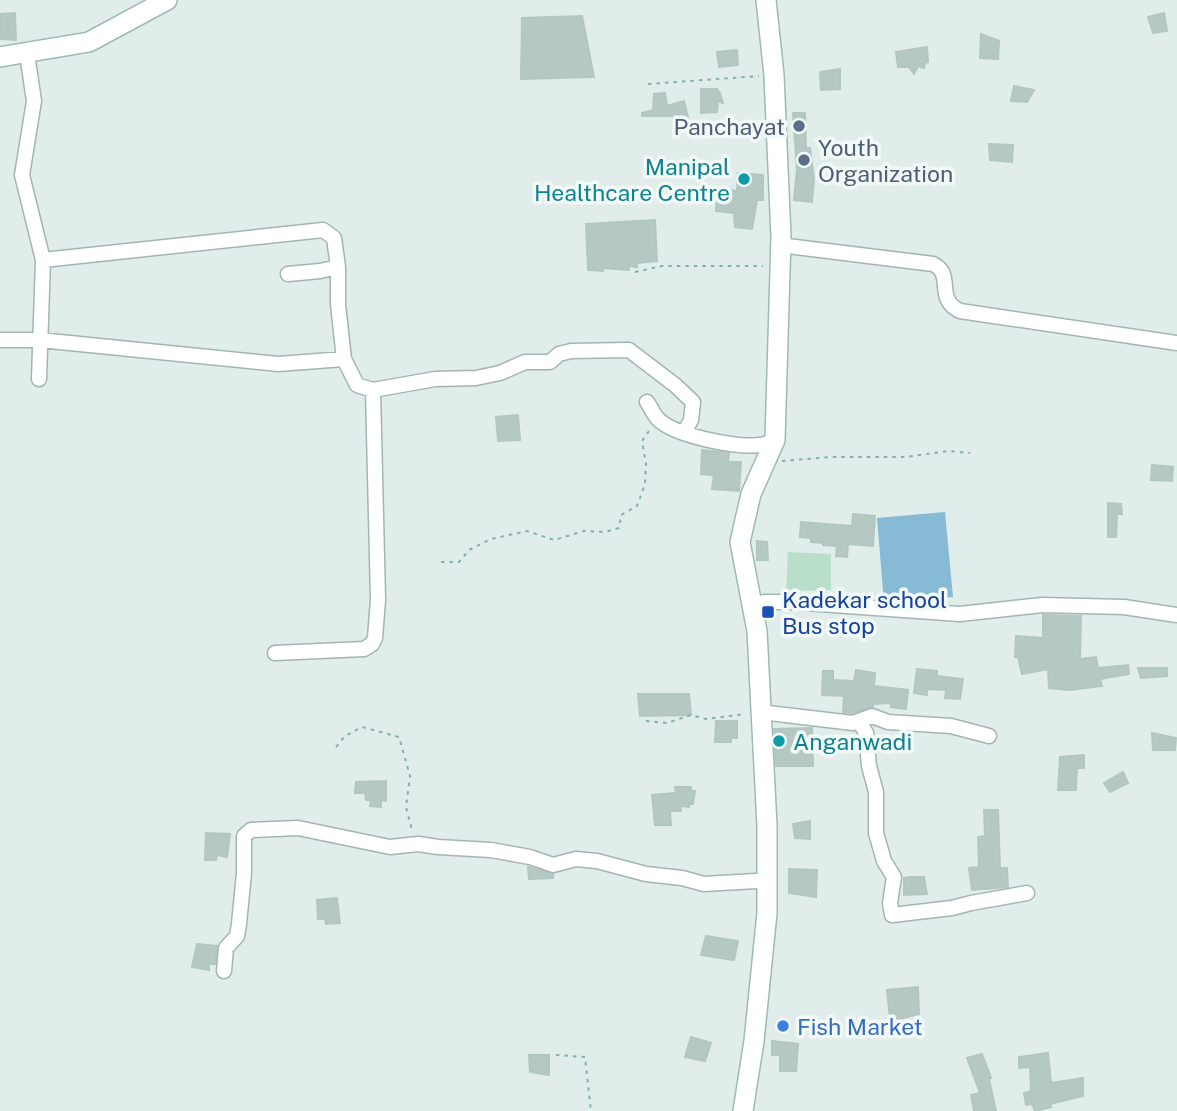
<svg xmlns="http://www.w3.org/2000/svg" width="1177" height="1111" viewBox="0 0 1177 1111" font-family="'Public Sans',sans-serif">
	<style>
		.green { fill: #b9dfca }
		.water { fill: #86bad5 }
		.building { fill: #b6c8c3; stroke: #b3c7c2; stroke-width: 2 }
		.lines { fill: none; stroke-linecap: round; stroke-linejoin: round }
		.street-casing { stroke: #a3b5b2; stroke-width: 17 }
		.secondary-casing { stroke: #9fb9b4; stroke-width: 22 }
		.path { stroke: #80b2ab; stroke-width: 2; stroke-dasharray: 3.5 5; stroke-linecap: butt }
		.street { stroke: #fff; stroke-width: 14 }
		.secondary { stroke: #fff; stroke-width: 19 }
		.service-dot { fill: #5c6f8a; stroke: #f2f9f7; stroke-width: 2.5 }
		.culture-dot { fill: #0f9aa8; stroke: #f2f9f7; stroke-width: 2.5 }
		.transit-dot { fill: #1a4fb4; stroke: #f2f9f7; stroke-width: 2.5 }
		.shop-dot { fill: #3f7fe0; stroke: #f2f9f7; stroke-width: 2.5 }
		.labels { text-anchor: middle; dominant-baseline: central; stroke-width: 7; stroke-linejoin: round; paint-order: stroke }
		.service-label { font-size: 23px; fill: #4e5e75; stroke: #f2f9f7; text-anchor: end }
		.culture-label { font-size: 23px; fill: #0d838f; stroke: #f2f9f7; text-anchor: end }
		.transit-label { font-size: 23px; fill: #164399; stroke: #f2f9f7; text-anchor: start }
		.shop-label { font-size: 23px; fill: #366cbe; stroke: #f2f9f7; text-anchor: start }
	</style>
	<rect width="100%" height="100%" fill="#e1edea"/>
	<path class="green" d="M788 552 831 554V590L786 591Z"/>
	<path class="water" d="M945 512 953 597 884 603 877 518Z"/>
	<path class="building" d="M15 13 16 40 0 39V14Z
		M1164 13 1167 31 1153 33 1148 17Z
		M582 16 594 77 521 79 522 18Z
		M981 34 999 41 998 59 980 58Z
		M927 47 928 62 925 63 924 68 918 66 914 74 909 67H898L896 52Z
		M737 50 738 65 719 67 717 52Z
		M840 69V89L821 90 820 72Z
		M1014 86 1034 90 1027 102 1011 101Z
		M701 89H717L720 93 723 103 718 101 717 112 701 113Z
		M665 93 667 106 684 101 690 125H673V116H642V113L653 110 654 94Z
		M793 113H805L806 148H810L814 179 812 202 794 200 797 169Z
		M989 144 1013 145 1012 162 990 160Z
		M738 173 763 175V200H757L752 229 735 227 734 213 716 211 717 189 737 191Z
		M655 220 657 261 637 263V267L629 266V270L602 268 603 271 588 270 586 224Z
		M518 415 520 440 498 441 496 417Z
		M702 450 729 453 728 462H741L739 491 712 489 714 475 701 474Z
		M1152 465 1173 467 1172 481 1151 480Z
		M1108 503 1121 504 1122 514H1117L1116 537H1108Z
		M853 514 875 516 873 546 848 544 847 557 836 556 837 546 823 545V543L811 542V538L800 537 801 522 852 526Z
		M757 541 767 542 768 560H757Z
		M1043 615 1081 616 1080 659 1096 657 1098 668 1128 665 1129 674 1100 679 1102 686 1070 690 1049 688 1048 669 1022 674 1018 657H1015L1016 636 1043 638Z
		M1138 668H1167V676L1141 678Z
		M917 669 937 671V676L963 679 960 699 945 698 946 690 927 689V695L914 693Z
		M856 670 875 673 874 686 908 690 906 709 891 707V703L873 704V707L852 713 843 712 844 696 822 695 823 671H833V680L854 681Z
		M638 694H689L691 715 640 716Z
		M716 721H737V738H731V742H715Z
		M812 728 813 766H776L774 729Z
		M1152 733 1176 738 1175 750H1153Z
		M1084 755V768H1077L1076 790H1058L1060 757Z
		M1123 772 1128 783 1110 792 1104 783Z
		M386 781V801L381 800V807L370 806 371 800H366L365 793H355L356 782Z
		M675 787H691L692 792 695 791 693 804H689V807L680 806 681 811H670L671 825H655L652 795 676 793Z
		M984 810H998L1000 868H1007L1008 887 972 890 969 868 979 867 978 837 985 836Z
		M810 821V839L795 838 793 824Z
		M206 833 230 834 227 857 217 855 216 860H205Z
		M528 867 553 874V878L529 879Z
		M789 869 817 870 816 897 789 893Z
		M909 877H924L927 894 904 895V878Z
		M337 898 340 923 326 924 325 919H318L317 900Z
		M706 936 738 941 734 960 701 955Z
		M197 944 217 946 215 964H209V970L192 967Z
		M918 987 919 1014 900 1019H890L887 990Z
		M691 1037 711 1043 705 1061 685 1057Z
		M772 1041 798 1044 796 1071H780V1055H772Z
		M1048 1053 1051 1083 1083 1078V1096L1050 1104 1051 1107 1035 1111 1032 1104 1026 1105 1024 1093 1031 1091 1030 1067 1019 1068V1057Z
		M982 1054 991 1078 989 1079 996 1111H974L971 1095 980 1093 967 1058Z
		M529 1055H549V1075L530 1072Z"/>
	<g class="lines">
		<g class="street-casing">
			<path id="street" d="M27 54 34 101 22 175 43 260 39 379
				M779 245 933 264C955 274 934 299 960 311L1177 343
				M43 260 323 230 334 238 338 267
				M288 274 320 271 338 267V304L344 359 357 385 373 390 435 379 476 378 500 373 525 362H550L559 354 571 351 629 350 675 385 693 402 691 420 684 433
				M0 340H40L278 364 344 359
				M647 402C651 407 654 416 659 420 676 436 737 448 759 445 764 445 770 442 775 440
				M753 608 764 602H791L960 614 1042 605 1124 607 1177 615
				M275 653 364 649 372 644 375 638 378 600 373 390
				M760 712 853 723 872 716 888 722 951 726 989 736
				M859 721 866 733 869 766 876 792V833L884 861 894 877 890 903 892 915 952 908 971 903 1027 893
				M224 971 226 948 237 936 239 924 244 873V836L251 830 298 828 390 847 418 844 438 847 491 850 530 857 553 865 576 859 597 861 646 874 682 878 704 884 756 881 767 882"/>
		</g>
		<g class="secondary-casing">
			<path id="secondary" d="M0 57 89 42 167 0
				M743 1111 754 1041 767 913V826L757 631 740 542 751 494 775 440 781 237 774 75 766 0"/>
		</g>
		<path class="path" d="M648 84 759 76
			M635 272 662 266H763
			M782 461 831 457H906L948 451 970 453
			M441 562H459L469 550 491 539 527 531 554 540 584 531 605 532 619 528 621 515 637 506 645 484 646 464 642 441 649 431
			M646 721 667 723 691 715 706 719 745 714
			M336 747 345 736 362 727 399 737 410 776 406 807 412 830
			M556 1055 585 1057 591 1111"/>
		<use href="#street" class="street"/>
		<use href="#secondary" class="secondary"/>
	</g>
	<g class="service-dot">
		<circle cx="799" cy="126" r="7"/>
		<circle cx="804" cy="160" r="7"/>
	</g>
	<g class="culture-dot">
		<circle cx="744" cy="179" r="7"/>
		<circle cx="779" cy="741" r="7"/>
	</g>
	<rect class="transit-dot" x="761" y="605" width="14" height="14" rx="3.5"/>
	<circle class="shop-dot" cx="783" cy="1026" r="7"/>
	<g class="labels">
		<g class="service-label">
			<text x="785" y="126">Panchayat</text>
			<text x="818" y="147" text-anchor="start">Youth<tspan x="818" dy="26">Organization</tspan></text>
		</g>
		<g class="culture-label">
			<text x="730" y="166">Manipal<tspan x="730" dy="26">Healthcare Centre</tspan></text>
			<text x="793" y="741" text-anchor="start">Anganwadi</text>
		</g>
		<g class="transit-label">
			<text x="782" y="599">Kadekar school<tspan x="782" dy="26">Bus stop</tspan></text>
		</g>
		<g class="shop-label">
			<text x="797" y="1026">Fish Market</text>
		</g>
	</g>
</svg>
